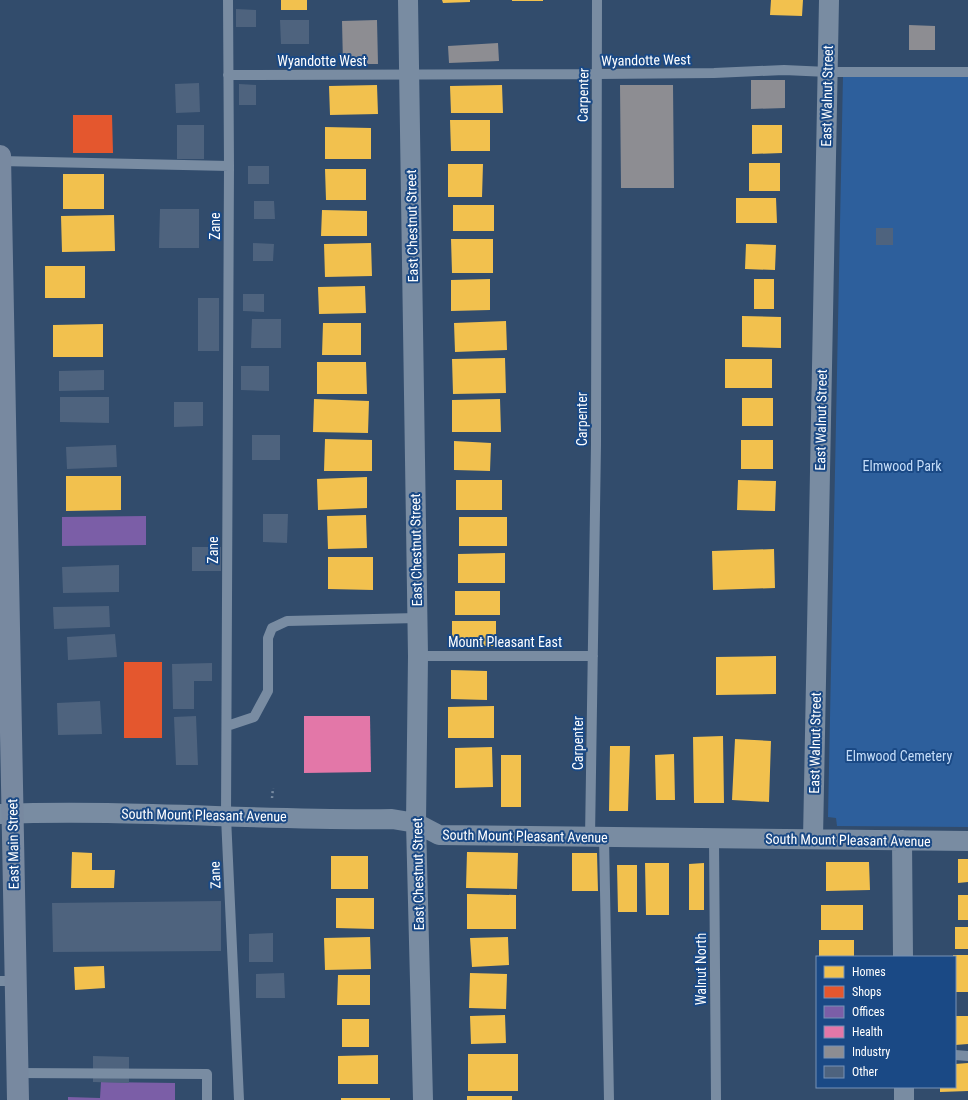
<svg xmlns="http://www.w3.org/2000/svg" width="968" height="1100" viewBox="0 0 968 1100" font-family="'Roboto Condensed',sans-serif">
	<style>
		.green { fill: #2d5f9c }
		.homes { fill: #f2c14e }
		.shops { fill: #e4572e }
		.offices { fill: #7b5ea7 }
		.health { fill: #e377a8 }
		.industry { fill: #8d8d92 }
		.building { fill: #4e637e }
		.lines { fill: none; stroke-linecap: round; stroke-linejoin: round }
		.path { stroke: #798ca2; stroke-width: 2.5; stroke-dasharray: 2 3; stroke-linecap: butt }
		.service { stroke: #798ca2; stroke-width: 10 }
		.minor { stroke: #798ca2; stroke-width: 20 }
		.primary { stroke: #7889a0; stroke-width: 22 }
		.labels { text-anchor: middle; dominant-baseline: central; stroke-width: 4; stroke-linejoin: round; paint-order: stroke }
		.street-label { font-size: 14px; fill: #fff; stroke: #1a4985 }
		.park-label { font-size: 14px; fill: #c5ddf9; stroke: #1a4985 }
	</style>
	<rect width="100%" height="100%" fill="#324c6c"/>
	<path class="green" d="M843 76 968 77V827L837 826 836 818 828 817Z"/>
	<path class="homes" d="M281 0H307V10H281Z
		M442 0H470V2L443 3Z
		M512 0H543V1H512Z
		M771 0H803L802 16 770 15Z
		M377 85 378 114 330 115 329 86Z
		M502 85 503 113H451L450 86Z
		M450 120H490V151H451Z
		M752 125H782V153L752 154Z
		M325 127 371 128V159H325Z
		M749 163H780V191H749Z
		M448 164H483L482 197H448Z
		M325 169H366V200H326Z
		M63 174H104V209H63Z
		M736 198H776L777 223H736Z
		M453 205H494V231H453Z
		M322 210 367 211V236H321Z
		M114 215 115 251 62 252 61 216Z
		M451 239H493V273H452Z
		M371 243 372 276 325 277 324 244Z
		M746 244 776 245 775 270 745 269Z
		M45 266H85V298H45Z
		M490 279V310L451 311V280Z
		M754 279H774V309H754Z
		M365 286 366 313 319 314 318 287Z
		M742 316 781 317V348L742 347Z
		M506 321 507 350 455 352 454 323Z
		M323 323H361V355H322Z
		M103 324V357H53V325Z
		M505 358 506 393 453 394 452 359Z
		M725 359H772V388H725Z
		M317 362H366L367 394H317Z
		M742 398H773V426H742Z
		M314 399 369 401 368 433 313 432Z
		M500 399 501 432H452V400Z
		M325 439 372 440V471H324Z
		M741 440H773V469H741Z
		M454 441 491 443 490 471 454 470Z
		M66 476H121V510L66 511Z
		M367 477V508L318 510 317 479Z
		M456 480H502V510H456Z
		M738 480 776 481 775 511 737 510Z
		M366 515 367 548 328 549 327 516Z
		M459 517H507V546H459Z
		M774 549 775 588 713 590 712 551Z
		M505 553V583H458V554Z
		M328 557H373V590L328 589Z
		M455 591H500V615H455Z
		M452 621H496V646H452Z
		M776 656V694L716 695V657Z
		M451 670 487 671V700L451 699Z
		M494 706V738H448V707Z
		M723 736 724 803H694L693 737Z
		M735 739 771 741 769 802 732 800Z
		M610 746H630L628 811H609Z
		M492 747 493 787 455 788V748Z
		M674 754 675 800H656L655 755Z
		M501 755H521V807H501Z
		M72 852 92 853V870H115L114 888H71Z
		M467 852 518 853 517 889 466 888Z
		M572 853H597L598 891H572Z
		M331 856H368V889H331Z
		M958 859H968V882L958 883Z
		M826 862H869L870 890 826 891Z
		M645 863H669V915H646Z
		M704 863V910H689V864Z
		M617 865H637V912H618Z
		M467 894 516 895V929H467Z
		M958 895H968V920H958Z
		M336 898H374V929L336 928Z
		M821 905H863V930H821Z
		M955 927H968V949H955Z
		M370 937 371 969 325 970 324 938Z
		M508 937 509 965 472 967 470 938Z
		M819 940H854V957H819Z
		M953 955H968V992H955V957H953Z
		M104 966 105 988 75 990 74 967Z
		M470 973 507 974 506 1009 469 1008Z
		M338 975H370V1005H337Z
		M505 1015 506 1043 471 1044 470 1016Z
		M955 1016H968V1044L955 1045Z
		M342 1019H369V1047H342Z
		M468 1054H518V1091H468Z
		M378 1055V1084H338V1056Z
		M968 1063V1091L940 1092V1087H955V1064Z
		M467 1096H512V1100H467Z
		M341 1098H390V1100H341Z"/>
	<path class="shops" d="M73 115H112L113 153H73Z
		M124 662H162V738H124Z"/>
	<path class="offices" d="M146 516V545L62 546V517Z
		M101 1082 175 1083V1100H68V1097L100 1098Z"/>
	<path class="health" d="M304 716H370L371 772 304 773Z"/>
	<path class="industry" d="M377 20 378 64H343L342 21Z
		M909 25 935 26V50H909Z
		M498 43 499 61 449 63 448 46Z
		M751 80H785V108L751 109Z
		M620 85H673L674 188H621Z"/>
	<path class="building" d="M236 9 256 10V27H236Z
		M280 20H309V44H281Z
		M199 83 200 112 176 113 175 84Z
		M239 84 256 85V105H239Z
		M177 125H204V159H177Z
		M248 166H269V184H248Z
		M254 201H274L275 219H254Z
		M160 209H199V248H159Z
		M876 228H893V245H876Z
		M253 243 274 244 273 261H253Z
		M243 294H264V312L243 311Z
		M198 298H219V351H198Z
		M252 319H281V348H251Z
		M241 366H269V391L241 390Z
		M104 370V390L59 391V371Z
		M60 397H109V423L60 422Z
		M174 402H203V426L174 427Z
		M252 435H280V460H252Z
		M116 445 117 467 67 469 66 447Z
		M263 514H288L287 543 263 542Z
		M192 547H221V571H192Z
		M119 565V592L63 593 62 567Z
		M109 606 110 627 54 629 53 607Z
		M115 634 117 657 68 660 67 637Z
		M212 663V681H194V709H173L172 664Z
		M100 701 102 734 58 735 57 703Z
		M196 716 198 765H176L174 717Z
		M221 901V951L53 952 52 903Z
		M273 933V962H249V934Z
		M284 973 285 998H256V974Z
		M93 1056 129 1057V1083L93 1082Z"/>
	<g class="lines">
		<path class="path" d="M272 798 273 788"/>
		<path class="service" d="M228 0 229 166 226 817 239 1100
			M228 75 598 74 714 73 784 70 828 72H968
			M0 161 229 166
			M418 656H593
			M227 726 254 717 268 691V638L272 628 287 621 417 618
			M590 838 596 444 597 0
			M604 838 609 1100
			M714 839 716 1100
			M0 981H15
			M955 1055 968 1056
			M17 1073 207 1074V1100"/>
		<path class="minor" d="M408 0 418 656 416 823 423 1100
			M0 814C131 809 261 821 392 819L416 823 439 835 968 841
			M813 839 829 0
			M902 840 903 957
			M904 1087V1100"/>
		<path class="primary" d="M0 156 18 1100"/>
	</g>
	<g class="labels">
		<g class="street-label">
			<text transform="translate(646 60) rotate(-1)">Wyandotte West</text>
			<text x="322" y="61">Wyandotte West</text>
			<text transform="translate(583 95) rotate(-89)">Carpenter</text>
			<text transform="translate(827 96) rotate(-89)">East Walnut Street</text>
			<text transform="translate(215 226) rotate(-90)">Zane</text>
			<text transform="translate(412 226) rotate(-91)">East Chestnut Street</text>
			<text transform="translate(582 419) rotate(-90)">Carpenter</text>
			<text transform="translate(821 420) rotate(-89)">East Walnut Street</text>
			<text transform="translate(213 550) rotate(-90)">Zane</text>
			<text transform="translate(416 550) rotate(-91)">East Chestnut Street</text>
			<text x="505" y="642">Mount Pleasant East</text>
			<text transform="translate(578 743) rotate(-90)">Carpenter</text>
			<text transform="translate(815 743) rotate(-89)">East Walnut Street</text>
			<text transform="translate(204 815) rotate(1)">South Mount Pleasant Avenue</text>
			<text transform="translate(525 836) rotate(1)">South Mount Pleasant Avenue</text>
			<text transform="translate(848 840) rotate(1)">South Mount Pleasant Avenue</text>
			<text transform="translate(13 844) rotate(-91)">East Main Street</text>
			<text transform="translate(418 874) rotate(-91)">East Chestnut Street</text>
			<text transform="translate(215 875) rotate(-92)">Zane</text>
			<text transform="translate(701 969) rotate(-90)">Walnut North</text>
		</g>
		<g class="park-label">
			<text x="902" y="466">Elmwood Park</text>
			<text x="899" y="756">Elmwood Cemetery</text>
		</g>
	</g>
	<rect x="816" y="956" width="140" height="132" fill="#1a4985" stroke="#7692b6"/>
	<rect x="824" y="966" width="20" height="12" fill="#f2c14e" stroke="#7692b6"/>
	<text x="852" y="976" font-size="12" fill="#ffffff">Homes</text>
	<rect x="824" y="986" width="20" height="12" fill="#e4572e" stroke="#7692b6"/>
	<text x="852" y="996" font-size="12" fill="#ffffff">Shops</text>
	<rect x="824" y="1006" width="20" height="12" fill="#7b5ea7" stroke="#7692b6"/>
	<text x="852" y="1016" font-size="12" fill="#ffffff">Offices</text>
	<rect x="824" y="1026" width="20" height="12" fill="#e377a8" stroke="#7692b6"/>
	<text x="852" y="1036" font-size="12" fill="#ffffff">Health</text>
	<rect x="824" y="1046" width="20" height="12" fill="#8d8d92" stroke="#7692b6"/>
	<text x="852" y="1056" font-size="12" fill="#ffffff">Industry</text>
	<rect x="824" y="1066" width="20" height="12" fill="#4e637e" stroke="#7692b6"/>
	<text x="852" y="1076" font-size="12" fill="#ffffff">Other</text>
</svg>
